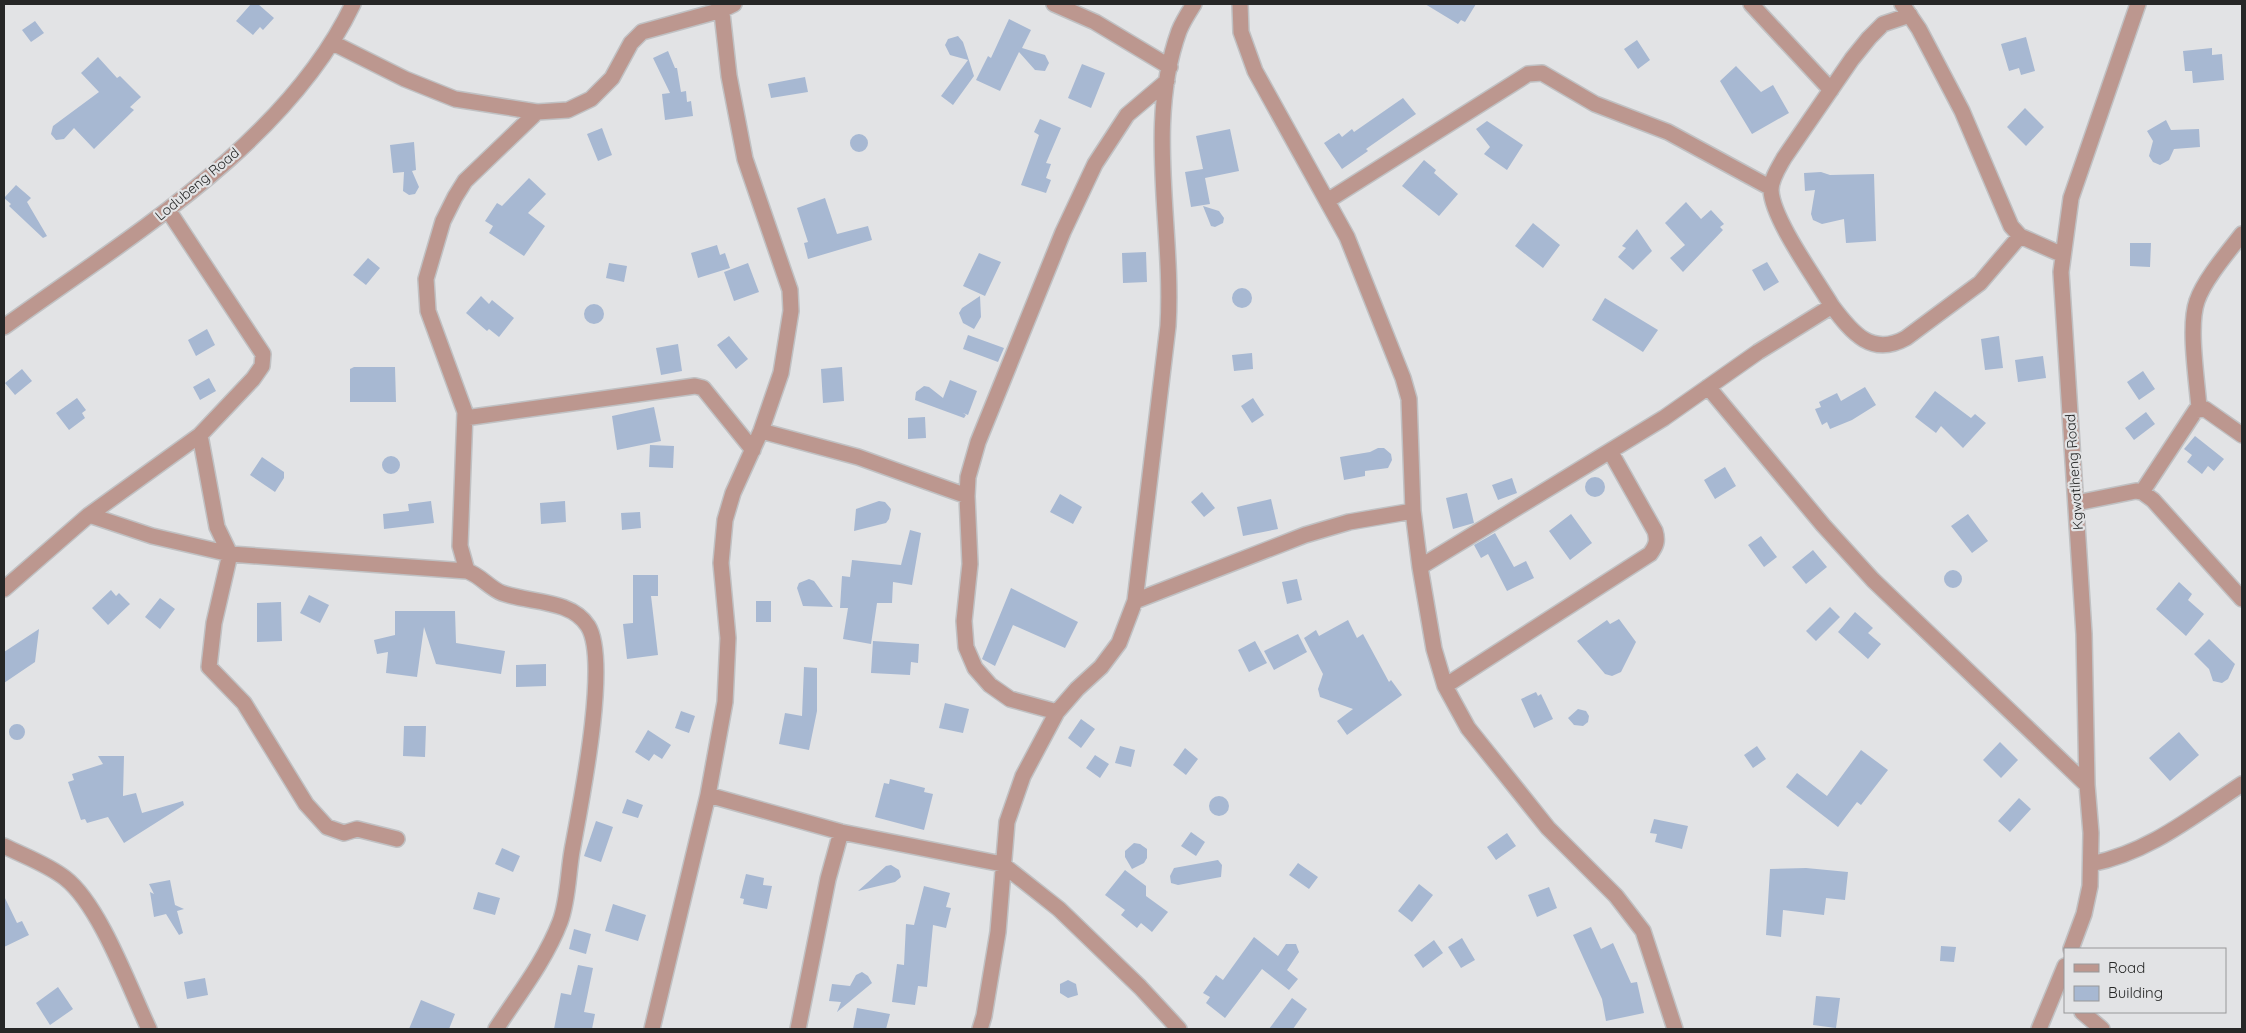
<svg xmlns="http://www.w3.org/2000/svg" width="2246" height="1033" viewBox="0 0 2246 1033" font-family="Quicksand,sans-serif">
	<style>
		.building { fill: #a7b8d2 }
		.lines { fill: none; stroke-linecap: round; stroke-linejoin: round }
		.minor-casing { stroke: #c0c1c3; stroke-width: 18 }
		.minor { stroke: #bc978f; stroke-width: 15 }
		.labels { text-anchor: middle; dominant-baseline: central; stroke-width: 4.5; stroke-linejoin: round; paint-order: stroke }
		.street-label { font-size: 14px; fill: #262727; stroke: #e2e3e5 }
	</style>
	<rect width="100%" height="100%" fill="#e2e3e5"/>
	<path class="building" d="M251 4H258L274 18 263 30 260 27 253 35 236 21Z
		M1425 4H1476L1465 22 1461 20 1458 24Z
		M1009 19 1031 30 1022 48 1045 55 1049 63 1045 71 1035 70 1019 52 1000 91 976 80 988 56 991 58Z
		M35 21 44 33 31 42 22 30Z
		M958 36 963 42 974 76 953 105 941 96 968 60 950 55 945 45 948 39Z
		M2026 37 2035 71 2021 75 2019 68 2009 71 2001 44Z
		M1637 40 1650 60 1638 69 1624 49Z
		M2212 48V55L2222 54 2224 80 2193 83 2192 71H2185L2183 51Z
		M668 51 675 68H677L681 92 686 91 687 102 691 101 693 116 665 120 662 94 670 93 653 58Z
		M98 57 117 78 120 76 141 97 130 107 134 110 94 149 74 128 64 139 56 140 51 134 53 126 99 92 81 73Z
		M1082 64 1105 73 1091 108 1068 98Z
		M1736 66 1761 92 1773 85 1789 113 1752 134 1720 81Z
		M805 77 808 92 771 98 768 84Z
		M1403 98 1416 114 1366 149 1368 151 1342 169 1324 143 1339 133 1342 137 1352 129 1354 132Z
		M2025 108 2044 127 2026 146 2007 127Z
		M1040 119 1061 128 1046 163 1051 164 1046 178 1051 180 1046 193 1021 185 1039 135 1034 132Z
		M2166 120 2171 130 2199 129 2200 147 2174 149 2169 160 2160 165 2153 162 2149 156 2153 141 2147 131Z
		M1487 121 1523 145 1507 170 1484 154 1490 147 1476 129Z
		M602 128 612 155 598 161 587 134Z
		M1230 129 1239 171 1205 178 1210 204 1191 207 1185 172 1203 169 1196 136Z
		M850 143a9 9 0 1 1 18 0a9 9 0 1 1-18 0Z
		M414 142 416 170 412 171 419 187 415 194 409 195 403 191 404 172 393 173 390 145Z
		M1424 160 1436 170 1434 173 1458 194 1439 216 1402 186Z
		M1821 172 1830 175 1874 174 1876 241 1846 243 1844 219 1822 224 1813 220 1811 214 1815 190 1805 191 1804 173Z
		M529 178 546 194 528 213 545 226 524 256 489 233 493 226 485 221 497 203 502 206Z
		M16 185 31 198 27 202 47 236 43 238 9 206 11 204 4 198Z
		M825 198 837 234 868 226 872 240 808 259 804 243 808 242 797 208Z
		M1686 202 1701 219 1711 210 1724 224 1720 227 1723 230 1683 272 1670 258 1685 245 1665 223Z
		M1203 206 1219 211 1224 218 1223 223 1215 227 1211 226Z
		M1533 223 1560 245 1543 268 1515 246Z
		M1637 229 1652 251 1633 270 1618 257 1626 248 1622 246Z
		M2130 243H2151L2150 267 2130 266Z
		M717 245 720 255 725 253 730 268 698 278 691 253Z
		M1146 252 1147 282 1123 283 1122 253Z
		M979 253 1001 262 985 296 963 286Z
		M368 258 380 268 366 285 353 275Z
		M1767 262 1779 282 1764 291 1752 270Z
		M609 263 627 266 624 282 606 278Z
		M748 263 759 292 734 301 724 272Z
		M1232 298a10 10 0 1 1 20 0a10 10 0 1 1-20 0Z
		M481 296 489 304 492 300 514 318 499 337 489 329 487 331 466 313Z
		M980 296 981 317 974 329 963 323 959 313 962 308Z
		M1605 298 1658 330 1643 352 1592 320Z
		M584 314a10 10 0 1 1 20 0a10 10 0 1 1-20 0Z
		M207 329 215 345 196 356 188 340Z
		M968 335 1004 348 998 362 963 349Z
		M729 336 748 359 736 369 717 345Z
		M1999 336 2003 368 1985 370 1981 339Z
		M678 344 682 371 661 375 656 348Z
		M1252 353 1253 369 1234 371 1232 355Z
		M2043 356 2046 378 2018 382 2015 360Z
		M354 367H395L396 402H350V369Z
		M842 367 844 401 823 403 821 369Z
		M22 369 32 381 15 395 5 383Z
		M2143 371 2155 389 2139 400 2127 382Z
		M209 378 216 391 200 400 193 387Z
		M950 380 977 391 968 415 963 413 966 415 964 418 915 400 916 392 924 386 929 387 943 398Z
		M1865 387 1876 405 1852 420 1830 429 1827 422 1822 425 1815 409 1821 407 1819 402 1837 393 1841 401Z
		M1935 391 1971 418 1975 414 1986 423 1963 448 1941 426 1936 433 1915 417Z
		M77 398 86 410 82 413 85 418 69 430 56 413Z
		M1253 398 1264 415 1252 423 1241 406Z
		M654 407 661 441 617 450 612 416Z
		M2146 412 2155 424 2134 440 2125 428Z
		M925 417 926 438 908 439V418Z
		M2195 436 2224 459 2214 471 2208 466 2202 474 2187 462 2192 455 2184 449Z
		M650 445 674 446 673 468 649 467Z
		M1378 448H1384L1391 454 1392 460 1388 468 1365 471V476L1344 480 1340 457 1370 452Z
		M382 465a9 9 0 1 1 18 0a9 9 0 1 1-18 0Z
		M262 457 284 472V478L275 492 250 475Z
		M1725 467 1736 486 1715 499 1704 480Z
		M1585 487a10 10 0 1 1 20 0a10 10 0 1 1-20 0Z
		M1512 478 1517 493 1498 500 1492 485Z
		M1202 492 1215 508 1204 517 1191 502Z
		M1467 493 1474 523 1453 529 1446 498Z
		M1060 494 1082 507 1073 524 1050 512Z
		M1271 499 1278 529 1243 536 1237 507Z
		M431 501 434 523 384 529 383 514 409 511 408 504Z
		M565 501 566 522 541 524 540 503Z
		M879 501 885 502 891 509 889 519 886 523 854 531 856 509Z
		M640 512 641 528 622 530 621 513Z
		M1571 514 1592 543 1570 560 1549 531Z
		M1968 514 1988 541 1972 553 1951 526Z
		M910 530 921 533 912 585 893 582 892 603H877L871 644 843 639 848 608H840L842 576 850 577 852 560 901 565Z
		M1495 533 1514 567 1526 561 1534 578 1507 591 1488 554 1481 558 1474 545Z
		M1761 536 1777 557 1764 567 1748 545Z
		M1813 550 1827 567 1806 584 1792 567Z
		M1944 579a9 9 0 1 1 18 0a9 9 0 1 1-18 0Z
		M633 575H658V596H651L658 655 627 659 623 624 633 623Z
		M809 579 814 581 833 607 803 606 797 588 799 583Z
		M1297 579 1302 600 1287 604 1282 582Z
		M2179 582 2192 594 2188 600 2204 614 2186 636 2156 609Z
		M1011 588 1078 622 1065 648 1013 625 995 666 982 659Z
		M111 590 116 596 119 593 130 604 108 625 92 608Z
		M309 595 329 605 320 623 300 613Z
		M160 598 175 609 160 629 145 617Z
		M756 601H771V622H756Z
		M281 602 282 641 257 642V603Z
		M1830 607 1840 617 1816 641 1806 631Z
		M395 611H455L456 643 505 651 501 674 436 664 424 627 417 677 386 673 388 652 377 654 374 640 395 635Z
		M1855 612 1873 628 1868 633 1881 644 1868 659 1838 632Z
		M1619 619 1636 642 1621 672 1612 676 1605 674 1577 641 1607 620 1610 624Z
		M1348 620 1357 638 1363 634 1389 682 1391 680 1402 695 1347 735 1337 721 1353 709 1320 697 1318 689 1323 674 1304 638 1316 630 1319 636Z
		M39 629 35 662 4 683V652Z
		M1298 634 1307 652 1274 670 1264 651Z
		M2209 639 2235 664 2228 679 2222 683 2213 681 2209 669 2194 654Z
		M873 641 919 644 918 663 911 662 910 675 871 673Z
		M1255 641 1267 663 1249 672 1238 650Z
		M546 664V686L516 687V665Z
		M804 667 817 668V711L809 750 779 744 785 713 802 716Z
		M1536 692 1538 696 1541 694 1553 719 1534 728 1521 699Z
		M945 703 969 709 963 733 939 728Z
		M1578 709 1586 711 1589 716 1588 722 1583 726 1574 725 1568 718Z
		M681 711 695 716 689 733 675 728Z
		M1081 719 1095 729 1081 748 1068 738Z
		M9 732a8 8 0 1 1 16 0a8 8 0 1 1-16 0Z
		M404 726H426L425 757 403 756Z
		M648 730 671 745 662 759 654 754 649 761 635 752Z
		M2179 732 2199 755 2170 781 2149 758Z
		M2000 742 2018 760 2001 778 1983 760Z
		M1120 746 1135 750 1131 767 1115 763Z
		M1757 746 1766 759 1753 768 1744 755Z
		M1185 748 1198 759 1186 775 1173 765Z
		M1861 750 1888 770 1861 805 1857 802 1838 827 1786 787 1797 773 1827 796Z
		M1095 755 1109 764 1100 778 1086 768Z
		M98 756H124L123 796 136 793 142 813 183 801 184 805 124 843 108 817 87 823 85 819 81 820 68 782 74 780 72 774 103 764Z
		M890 779 925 788 924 792 933 794 924 830 875 817 884 783 889 784Z
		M1209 806a10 10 0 1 1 20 0a10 10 0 1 1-20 0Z
		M2019 798 2031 809 2010 832 1998 821Z
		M627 799 643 805 638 818 622 813Z
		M1654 819 1688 826 1682 849 1655 842 1657 834 1650 833Z
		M596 821 613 827 601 862 584 856Z
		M1191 832 1205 842 1196 856 1181 846Z
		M1507 833 1516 846 1496 860 1487 847Z
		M1134 843 1140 844 1147 849V858L1144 863 1132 869 1125 857V851Z
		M502 848 520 856 513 872 495 864Z
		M1218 860 1222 865 1221 877 1178 885 1171 883 1170 876 1174 868Z
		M1298 863 1318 877 1309 889 1289 875Z
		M891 865 899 870 901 877 895 882 858 891 886 866Z
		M1806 868 1848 872 1845 900 1826 898 1824 915 1783 910 1781 937 1766 935 1770 869Z
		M1125 870 1146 886V896L1168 912 1152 932 1141 923 1137 928 1121 915 1125 910 1105 895Z
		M746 874 764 878 763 885 772 886 767 909 743 904 744 899 740 898Z
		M170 880 175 905 184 909 177 911 183 933 179 935 166 914 154 917 150 892 154 894 149 884Z
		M1419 884 1433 895 1412 922 1398 911Z
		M924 886 950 893 946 907 951 908 946 928 933 925 927 987 918 986 915 1005 892 1002 897 964 904 965 906 924 914 925Z
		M1549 887 1557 908 1537 917 1528 895Z
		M478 892 500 898 495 915 473 909Z
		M4 896 17 923 22 921 29 935 4 947Z
		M613 904 646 915 638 941 605 931Z
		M1591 927 1601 949 1613 943 1631 983 1637 982 1644 1013 1606 1021 1602 999 1573 935Z
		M574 929 591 934 586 954 569 949Z
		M1254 937 1278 956 1286 944H1296L1299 952 1287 970 1298 979 1289 990 1262 969 1225 1018 1206 1003 1210 997 1203 993 1216 975 1223 980Z
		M1462 938 1475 960 1461 968 1448 947Z
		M1434 940 1443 953 1423 968 1414 955Z
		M1941 946 1956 947 1954 962 1940 961Z
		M578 965 593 968 584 1012 595 1014 592 1029H554L561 993 571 995Z
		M862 972 868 976 872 983 837 1012 841 1002 829 1001 832 984 850 986 856 975Z
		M205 978 208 995 187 999 184 982Z
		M1068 980 1076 984 1078 995 1068 998 1060 993V984Z
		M58 987 73 1009 50 1025 36 1003Z
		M1816 996 1840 998 1836 1028 1813 1025Z
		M1292 998 1307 1009 1293 1029H1269Z
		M421 1000 455 1014 449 1029H409Z
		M857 1008 890 1014 886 1029H853Z"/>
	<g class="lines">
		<g class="minor-casing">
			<path id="minor" d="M1054 4 1095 22 1170 67
				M1240 4 1241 32 1255 71 1347 237 1403 378 1409 399 1413 511 1420 567 1434 649 1445 686 1468 728 1548 828 1616 896 1643 931 1675 1029
				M1751 4 1831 90
				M1902 4 1919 29 1962 111 2011 226 2020 236 2063 255
				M333 43 405 79 455 99 537 112 568 110 591 99 612 78 631 43 642 32 722 10 734 4
				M1327 201 1528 74 1542 73 1595 104 1668 132 1771 188
				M1832 306C1816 279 1772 219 1771 190 1771 179 1779 167 1784 158L1852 59 1869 38 1883 24 1910 15
				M4 327C126 239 287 143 353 4
				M1708 387 1823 525 1873 580 2087 785
				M2199 408C2197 380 2188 326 2197 301 2204 280 2228 252 2242 234
				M465 418 695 386 703 388 753 450
				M761 431 858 457 967 496
				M200 435 217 527 230 554 214 623 209 667 244 703 306 804 327 827 344 833 357 829 397 839
				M2142 492 2196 410 2205 409 2242 435
				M2076 503 2136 491 2142 492 2153 500 2242 599
				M89 515 152 536 230 554 467 571
				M1420 567 1664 418 1758 352 1832 306C1852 333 1872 357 1906 338L1980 283 2020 236
				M4 589 89 515 200 435 253 379 262 366 263 354 168 210
				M1135 601 1305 535 1349 522 1413 511
				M1445 686 1650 554C1656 546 1658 541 1655 531L1610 451
				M1057 712 1010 699 990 685 975 668 966 647 964 621 970 564 967 496 968 477 978 442 1063 232 1095 164 1127 115 1167 81
				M708 795 841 832 1002 864 1059 909 1140 987 1179 1029
				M4 846C24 856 47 864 65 878 100 905 130 989 149 1029
				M2091 864C2150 852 2193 816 2242 784
				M2071 949 2084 914 2090 886 2091 833 2087 785 2084 634 2061 272 2071 198 2138 4
				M2082 1012 2102 1029
				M496 1029C518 995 545 961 560 922 568 901 568 874 572 851 580 807 610 661 588 626 571 599 529 603 502 593 489 588 480 575 467 571L460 546 465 412 428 311 426 279 443 221 455 197 465 181 537 112
				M652 1029 708 795 725 702 728 638 721 563 725 520 733 493 761 431 781 373 791 311 790 290 745 159 729 76 721 4
				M798 1029 828 879 841 832
				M980 1029 984 1016 998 932 1007 822 1023 776 1057 712 1077 689 1101 667 1119 643 1135 601 1168 326C1174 229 1145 125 1179 31 1183 21 1189 12 1194 4
				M2039 1029 2065 966"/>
		</g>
		<use href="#minor" class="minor"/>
	</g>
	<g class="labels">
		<g class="street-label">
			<text transform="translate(197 184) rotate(-40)">Lodubeng Road</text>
			<text transform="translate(2074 472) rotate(-94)">Kgwatlheng Road</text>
		</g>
	</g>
	<rect width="2246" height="1033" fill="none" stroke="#262727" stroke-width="10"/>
	<rect x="2064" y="948" width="162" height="65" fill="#e2e3e5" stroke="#979899"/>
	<rect x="2074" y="964" width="25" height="8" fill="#bc978f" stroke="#979899"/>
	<text x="2108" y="973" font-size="15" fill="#262727">Road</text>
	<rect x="2074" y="986" width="25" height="15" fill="#a7b8d2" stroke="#979899"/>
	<text x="2108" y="998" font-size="15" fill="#262727">Building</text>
</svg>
